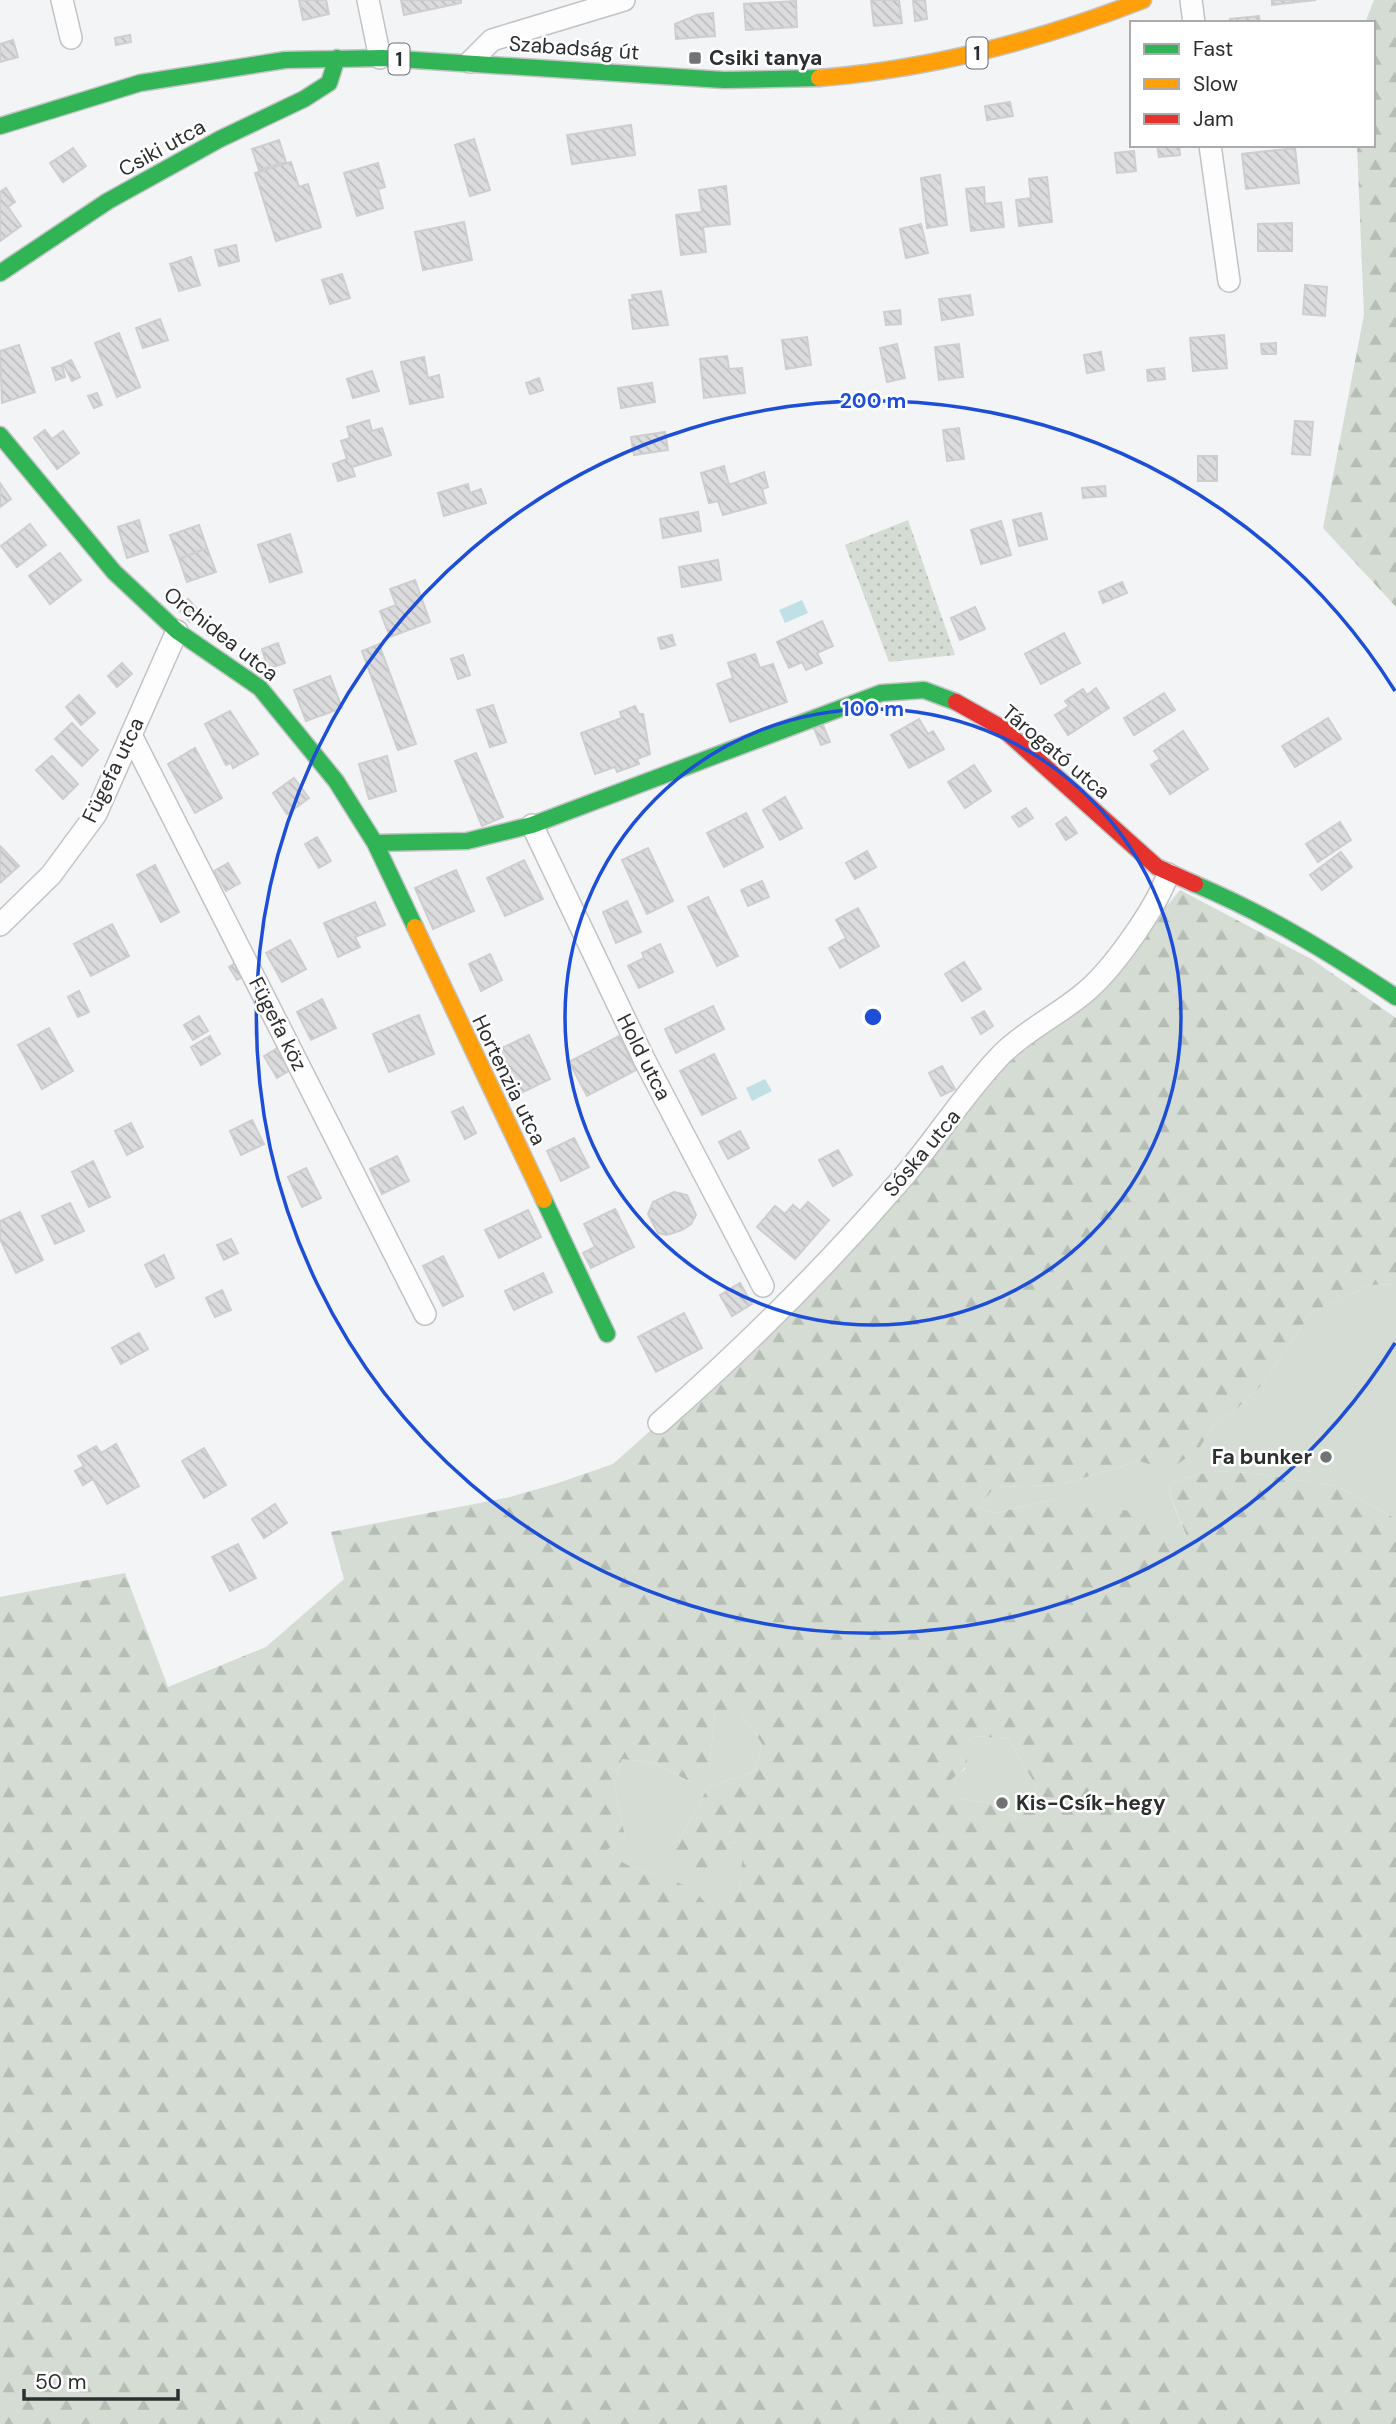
<svg xmlns="http://www.w3.org/2000/svg" width="1396" height="2424" viewBox="0 0 1396 2424" font-family="'DM Sans',sans-serif">
	<style>
		.grass { fill: #d4dcd3 }
		.forest { fill: url(#forest-firs); fill-rule: evenodd }
		.park { fill: url(#park-dots) }
		.water { fill: #c0e0e6 }
		.building { fill: url(#building-back-hatch); stroke: #cececf; stroke-width: 2 }
		.lines { fill: none; stroke-linecap: round; stroke-linejoin: round }
		.street-casing { stroke: #c2c3c5; stroke-width: 24 }
		.fast-casing { stroke: #c2c3c5; stroke-width: 19 }
		.slow-casing { stroke: #c2c3c5; stroke-width: 19 }
		.jam-casing { stroke: #c2c3c5; stroke-width: 19 }
		.street { stroke: #fdfdfe; stroke-width: 21 }
		.fast { stroke: #30b455; stroke-width: 16 }
		.slow { stroke: #ff9f0a; stroke-width: 16 }
		.jam { stroke: #e5322d; stroke-width: 16 }
		.ring { fill: none; stroke: #1d4ed8; stroke-width: 3.5 }
		.poi-dot { fill: #727375; stroke: #fff; stroke-width: 2.5 }
		.labels { text-anchor: middle; dominant-baseline: central; stroke-width: 5; stroke-linejoin: round; paint-order: stroke }
		.shield { fill: #fff; stroke: #6c6d6e; stroke-width: 2 }
		.shield-label { font-size: 19px; font-weight: bold; fill: #2d2e30 }
		.street-label { font-size: 21px; fill: #2d2e30; stroke: #fff }
		.poi-label { font-size: 21px; font-weight: bold; fill: #2d2e30; stroke: #fff; text-anchor: start }
		.centre { fill: #1d4ed8; stroke: #fff; stroke-width: 3.5 }
		.ring-label { font-size: 21px; text-anchor: middle; font-weight: bold; fill: #1d4ed8; stroke: #fff; stroke-width: 5; stroke-linejoin: round; paint-order: stroke }
	</style>
	<defs>
		<pattern id="forest-firs" width="22" height="20" patternUnits="userSpaceOnUse" patternTransform="scale(1.75)"><rect width="22" height="20" fill="#d4dcd3"/><path d="M5 1l3.5 6h-7zM16 11l3.5 6h-7z" fill="#b6bdb5"/></pattern>
		<pattern id="park-dots" width="8" height="8" patternUnits="userSpaceOnUse" patternTransform="scale(1.75)"><rect width="8" height="8" fill="#d4dcd3"/><path d="M2 2h.1M6 6h.1" fill="none" stroke="#b6bdb5" stroke-width="1.8" stroke-linecap="round"/></pattern>
		<pattern id="building-back-hatch" width="6" height="6" patternUnits="userSpaceOnUse" patternTransform="scale(1.75)"><rect width="6" height="6" fill="#dcdcde"/><path d="M-1 5l2 2M0 0l6 6M5-1l2 2" fill="none" stroke="#bdbdbf"/></pattern>
	</defs>
	<rect width="100%" height="100%" fill="#f2f4f6"/>
	<path class="grass" d="M1396 1284V1519L1337 1486 1253 1473 1210 1471 1171 1483 1170 1496 1186 1536 1174 1541 1054 1499 997 1513 977 1508 995 1487 1060 1485 1139 1461 1199 1449 1215 1422 1233 1412 1262 1385 1311 1313 1370 1285Z
		M715 1711H740L762 1744 755 1771 708 1787 683 1834 671 1846 723 1859 731 1842 745 1844 739 1891 726 1910C698 1906 705 1895 685 1886 655 1871 635 1876 607 1850L625 1836 614 1785 622 1759 653 1763 691 1782 709 1770Z
		M975 1736 1008 1739 1038 1789 1019 1819 991 1804 960 1798 945 1783 965 1769 964 1744Z"/>
	<path class="forest" d="M1374 0H1396V607L1323 528 1364 315 1357 145H1373V23H1365Z
		M1180 890 1313 960 1396 1018V1284L1370 1285 1311 1313 1262 1385 1233 1412 1215 1422 1199 1449 1169 1470 1139 1461 1060 1485 995 1487 977 1508 997 1513 1054 1499 1141 1513 1174 1541 1186 1535 1170 1495 1171 1483 1210 1471 1253 1473 1337 1486 1396 1519V2424H0V1597L125 1573 168 1687 266 1647 344 1579 331 1532 510 1497 555 1484 613 1464 659 1423 1022 1044 1088 999ZM715 1711H740L762 1744 755 1771 708 1787 683 1834 671 1846 669 1863 699 1877 723 1859 731 1842 744 1844 739 1891 726 1909C698 1906 705 1895 686 1886 655 1871 635 1876 607 1850L625 1836 614 1785 622 1759 653 1763 691 1782 709 1771ZM975 1736 1008 1739 1038 1789 1019 1819 991 1804 960 1798 946 1783C964 1770 972 1767 964 1744Z"/>
	<path class="park" d="M908 520 955 655 889 662 845 545Z"/>
	<path class="water" d="M802 600 808 613 785 623 779 610Z
		M765 1079 772 1091 752 1101 746 1088Z"/>
	<path class="building" d="M299 0H326L329 14 303 20Z
		M401 0H461V3L404 15Z
		M871 0H899L902 23 874 26Z
		M913 0H925L927 19 915 21Z
		M1272 0H1316L1272 5Z
		M796 1 797 27 746 30 744 4Z
		M713 13 715 36 676 39 675 24 697 15Z
		M1259 16 1260 23H1230V19Z
		M130 35 131 42 116 45 115 38Z
		M13 40 18 57 0 62V44Z
		M1010 102 1013 116 987 120 985 106Z
		M631 125 635 155 572 164 567 135Z
		M474 139 490 190 470 196 455 145Z
		M279 140 286 162 259 170 252 149Z
		M1157 145H1179L1180 155 1159 157Z
		M73 148 86 166 63 182 50 163Z
		M1295 148 1299 183 1246 189 1242 154Z
		M1134 151 1136 171 1117 173 1115 153Z
		M291 162 299 187 308 184 321 227 276 241 255 173Z
		M378 163 385 187 378 189 383 208 357 216 344 173Z
		M940 175 947 225 927 228 921 178Z
		M1047 177 1052 222 1019 226 1016 200 1031 198 1029 179Z
		M726 186 730 224 703 227 706 252 681 255 676 215 702 212 699 190Z
		M984 187 985 204 1001 202 1004 227 971 231 966 189Z
		M6 188 15 202 8 207 21 226 0 241V192Z
		M464 222 472 260 423 270 415 232Z
		M1292 223V251H1258V224Z
		M921 224 928 253 906 258 900 229Z
		M236 245 239 261 219 266 215 250Z
		M191 257 200 285 179 291 170 264Z
		M342 274 350 298 330 304 322 280Z
		M1305 285 1327 287 1325 316 1303 314Z
		M661 291 668 325 633 329 629 300H633L632 295Z
		M970 295 973 315 942 320 939 299Z
		M900 310 901 324 886 325 884 312Z
		M160 319 168 340 143 348 136 328Z
		M119 333 140 387 117 397 95 343Z
		M1224 335 1227 368 1193 371 1190 338Z
		M807 337 811 365 786 369 782 340Z
		M1276 343V354H1262L1261 344Z
		M897 344 905 378 887 382 880 348Z
		M959 344 963 377 939 380 935 347Z
		M19 345 35 392 2 403 0 351Z
		M1101 352 1104 370 1087 373 1084 355Z
		M727 356 729 369 742 368 745 393 704 398 700 359Z
		M424 357 428 378 439 375 443 397 410 404 401 362Z
		M71 360 80 377 72 381 63 364Z
		M62 365 65 377 56 380 52 368Z
		M1164 368 1165 379 1148 381 1147 370Z
		M372 371 379 391 353 398 347 379Z
		M539 378 543 390 530 394 526 383Z
		M652 383 655 402 621 408 618 388Z
		M97 393 102 405 94 408 88 396Z
		M369 420 372 431 382 428 391 455 352 467 355 476 338 481 333 464 347 459 341 441 350 438 347 427Z
		M1295 421 1313 422 1310 455 1292 454Z
		M959 428 964 459 947 461 943 430Z
		M45 430 52 439 63 431 79 453 57 469 34 438Z
		M665 432 668 450 634 455 631 437Z
		M1198 456H1217V481H1198Z
		M724 466 729 485 764 472 768 487 762 489 766 503 723 515 718 501 709 503 701 473Z
		M0 483 11 499 0 507Z
		M468 484 470 493 481 489 486 503 444 516 438 493Z
		M1105 486 1106 496 1083 498 1082 488Z
		M698 512 701 531 663 538 660 519Z
		M1041 513 1047 539 1019 546 1013 520Z
		M139 520 148 551 127 558 118 527Z
		M1001 521 1011 555 981 564 971 530Z
		M30 524 46 545 17 567 1 546Z
		M199 525 207 548 179 559 170 535Z
		M290 534 302 572 270 582 258 545Z
		M207 548 216 572 187 582 179 559Z
		M60 553 81 580 50 604 29 576Z
		M718 560 721 580 682 587 679 567Z
		M415 580 430 622 390 637 380 611 396 605 390 589Z
		M1122 582 1127 593 1103 603 1099 592Z
		M188 599 200 612 190 622 178 609Z
		M975 607 985 629 960 640 951 618Z
		M822 621 833 646 817 653 822 663 806 670 802 662 789 668 777 642Z
		M1064 633 1080 663 1041 684 1025 654Z
		M672 635 675 645 661 649 658 638Z
		M278 643 285 663 268 669 262 649Z
		M379 644 416 744 398 750 362 651Z
		M755 654 760 668 773 664 787 702 730 722 717 684 733 678 728 663Z
		M463 655 470 675 458 679 451 659Z
		M122 663 132 674 117 687 108 676Z
		M330 676 342 708 306 721 294 690Z
		M1096 688 1109 708 1068 735 1055 715 1069 706 1065 701 1083 689 1087 695Z
		M1164 693 1175 710 1134 735 1124 718Z
		M79 695 95 713 81 725 66 707Z
		M493 705 506 742 490 747 477 710Z
		M635 706 639 714H643L650 754 637 759 639 764 617 772 615 767 595 774 581 733 622 718 620 712Z
		M230 711 258 754 233 768 231 763 226 765 205 724Z
		M1328 718 1341 739 1295 767 1282 746Z
		M919 719 928 734 933 731 944 749 909 768 891 735Z
		M72 723 98 750 82 766 55 739Z
		M822 723 830 742 821 745 813 726Z
		M1183 731 1208 769 1170 794 1151 765 1160 759 1154 751Z
		M195 748 222 798 195 813 168 764Z
		M476 753 503 817 482 826 455 761Z
		M52 756 78 784 63 799 36 770Z
		M387 756 396 791 369 799 359 764Z
		M974 765 991 791 965 808 948 782Z
		M294 778 309 798 287 814 273 793Z
		M785 797 802 828 780 840 763 810Z
		M1026 808 1033 818 1019 827 1012 817Z
		M746 813 763 847 724 867 707 833Z
		M1066 817 1077 833 1066 840 1056 824Z
		M1340 822 1351 840 1318 862 1306 844Z
		M317 837 331 861 319 868 305 844Z
		M0 846 19 866 0 883Z
		M648 848 673 901 647 914 622 860Z
		M867 851 876 867 855 879 846 863Z
		M1341 852 1352 867 1322 890 1310 875Z
		M524 860 543 899 505 916 487 878Z
		M228 863 240 883 226 891 214 871Z
		M155 865 179 912 161 922 137 875Z
		M456 870 474 911 433 929 415 888Z
		M762 881 769 897 748 906 741 890Z
		M708 897 738 956 717 966 688 907Z
		M627 901 641 932 616 943 603 912Z
		M375 902 385 925 355 937 360 947 338 957 324 923Z
		M858 908 879 946 840 968 829 948 846 938 836 920Z
		M112 924 129 956 91 976 74 944Z
		M290 940 306 969 282 982 266 953Z
		M660 944 673 972 639 988 628 966 644 958 642 953Z
		M490 954 502 980 481 991 469 964Z
		M240 960 247 974 237 980 229 967Z
		M964 962 981 989 962 1001 945 974Z
		M79 991 89 1012 78 1017 68 997Z
		M322 999 336 1028 311 1040 297 1012Z
		M713 1006 724 1029 676 1053 665 1029Z
		M984 1011 993 1026 981 1034 972 1018Z
		M419 1015 434 1054 389 1072 373 1034Z
		M199 1016 208 1031 193 1040 184 1025Z
		M49 1028 73 1071 42 1089 18 1045Z
		M529 1035 550 1079 517 1095 496 1051Z
		M210 1036 220 1054 201 1065 191 1047Z
		M619 1036 636 1070 587 1096 569 1062Z
		M281 1046 294 1068 277 1078 264 1056Z
		M714 1054 736 1098 702 1115 680 1071Z
		M942 1066 955 1089 941 1096 929 1073Z
		M463 1107 476 1133 465 1139 452 1112Z
		M252 1120 264 1144 241 1155 230 1131Z
		M131 1123 143 1147 127 1155 115 1131Z
		M740 1131 749 1148 728 1159 719 1142Z
		M574 1138 589 1167 561 1181 547 1151Z
		M838 1150 852 1175 833 1186 819 1160Z
		M397 1156 409 1181 382 1194 370 1169Z
		M93 1161 110 1197 89 1207 72 1172Z
		M306 1168 321 1198 302 1207 288 1177Z
		M674 1192 687 1195 696 1215 691 1224 682 1230 667 1235 658 1233 648 1214 653 1202Z
		M808 1202 829 1220 795 1259 757 1227 775 1206 785 1214 793 1205 800 1211Z
		M70 1203 84 1231 55 1244 42 1216Z
		M615 1209 634 1247 591 1268 583 1253 595 1247 584 1224Z
		M528 1210 541 1237 499 1258 485 1230Z
		M20 1212 43 1260 16 1273 0 1239V1221Z
		M231 1239 238 1253 224 1260 217 1245Z
		M164 1255 174 1278 156 1287 145 1265Z
		M443 1256 463 1296 443 1306 423 1266Z
		M543 1273 552 1292 514 1310 505 1291Z
		M740 1283 752 1304 732 1316 720 1295Z
		M222 1290 231 1310 215 1317 206 1298Z
		M684 1313 702 1348 656 1372 638 1337Z
		M139 1333 148 1349 121 1364 112 1348Z
		M116 1444 139 1486 107 1504 93 1479 83 1485 75 1471 84 1466 78 1456 96 1446 101 1453Z
		M204 1448 226 1485 204 1498 182 1461Z
		M275 1504 287 1523 264 1538 252 1519Z
		M238 1544 256 1578 230 1591 212 1557Z"/>
	<g class="lines">
		<g class="street-casing">
			<path id="street" d="M62 0 71 38
				M368 0 380 58
				M1191 0 1194 23
				M470 62 492 40 624 0
				M1210 145 1229 281
				M131 735 425 1314
				M532 825 644 1059 763 1286
				M0 925 51 875 96 814 177 631
				M659 1423C744 1348 825 1268 899 1182 935 1141 964 1093 1002 1054 1026 1030 1058 1015 1083 994 1112 971 1156 908 1168 874"/>
		</g>
		<g class="fast-casing">
			<path id="fast" d="M0 126 140 83 285 60 383 58 724 80 819 78
				M0 273 108 201 220 139 304 99 329 83 337 58
				M0 435 114 572 177 631 260 688 336 781 375 843 415 927
				M375 843 467 841 532 825 881 693 924 690 956 702
				M1195 884C1270 916 1328 952 1396 997
				M544 1200 607 1334"/>
		</g>
		<g class="slow-casing">
			<path id="slow" d="M819 78C931 69 1038 41 1143 0
				M415 927 544 1200"/>
		</g>
		<g class="jam-casing">
			<path id="jam" d="M956 702 1002 728 1157 867 1195 884"/>
		</g>
		<use href="#street" class="street"/>
		<use href="#fast" class="fast"/>
		<use href="#slow" class="slow"/>
		<use href="#jam" class="jam"/>
	</g>
	<g class="ring">
		<circle cx="873" cy="1017" r="308"/>
		<path d="M1395 1343A616 616 0 1 1 1395 691"/>
	</g>
	<g class="poi-dot">
		<rect x="688" y="51" width="14" height="14" rx="3.5"/>
		<circle cx="1326" cy="1457" r="7"/>
		<circle cx="1002" cy="1803" r="7"/>
	</g>
	<g class="labels">
		<g class="shield">
			<rect x="966.5" y="37.5" width="21" height="31" rx="5"/>
			<rect x="388.5" y="43.5" width="21" height="31" rx="5"/>
		</g>
		<g class="shield-label">
			<text x="977" y="53">1</text>
			<text x="399" y="59">1</text>
		</g>
		<g class="street-label">
			<text transform="translate(574 48) rotate(4)">Szabadság út</text>
			<text transform="translate(162 148) rotate(-29)">Csiki utca</text>
			<text transform="translate(221 634) rotate(38)">Orchidea utca</text>
			<text transform="translate(1056 752) rotate(40)">Tárogató utca</text>
			<text transform="translate(113 770) rotate(-64)">Fügefa utca</text>
			<text transform="translate(278 1024) rotate(63)">Fügefa köz</text>
			<text transform="translate(644 1057) rotate(63)">Hold utca</text>
			<text transform="translate(509 1080) rotate(64)">Hortenzia utca</text>
			<text transform="translate(922 1153) rotate(-50)">Sóska utca</text>
		</g>
		<g class="poi-label">
			<text x="709" y="58">Csiki tanya</text>
			<text x="1312" y="1457" text-anchor="end">Fa bunker</text>
			<text x="1016" y="1803">Kis-Csík-hegy</text>
		</g>
	</g>
	<circle cx="873" cy="1017" r="10" class="centre"/>
	<g class="ring-label">
		<text x="873" y="408">200 m</text>
		<text x="873" y="716">100 m</text>
	</g>
	<rect x="1130" y="21" width="245" height="126" fill="#ffffff" stroke="#ababac" stroke-width="2"/>
	<rect x="1144" y="44" width="35" height="10" fill="#30b455" stroke="#ababac" stroke-width="2"/>
	<text x="1193" y="56" font-size="21" fill="#2d2e30">Fast</text>
	<rect x="1144" y="79" width="35" height="10" fill="#ff9f0a" stroke="#ababac" stroke-width="2"/>
	<text x="1193" y="91" font-size="21" fill="#2d2e30">Slow</text>
	<rect x="1144" y="114" width="35" height="10" fill="#e5322d" stroke="#ababac" stroke-width="2"/>
	<text x="1193" y="126" font-size="21" fill="#2d2e30">Jam</text>
	<path d="M24 2389v10h154v-10" fill="none" stroke="#2d2e30" stroke-width="3.5"/>
	<text x="35" y="2389" font-size="21" fill="#2d2e30" stroke="#ffffff" stroke-width="5" paint-order="stroke">50 m</text>
</svg>
